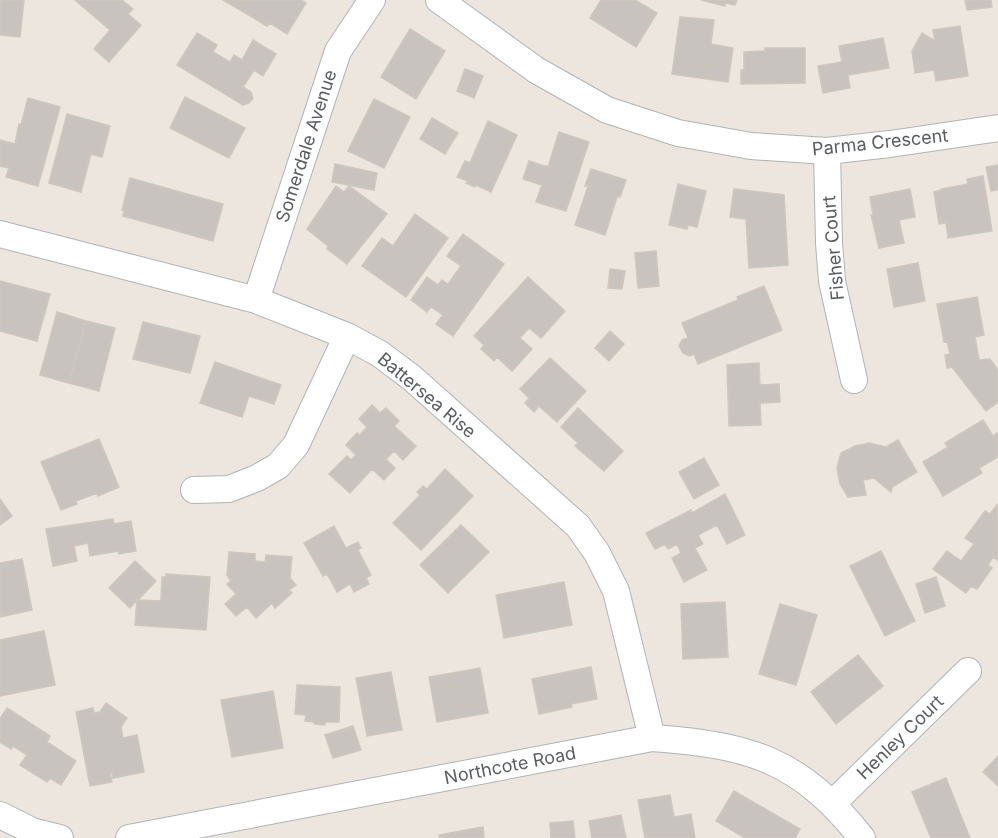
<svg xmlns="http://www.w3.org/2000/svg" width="998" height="838" viewBox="0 0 998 838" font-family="Inter,sans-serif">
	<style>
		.building { fill: #c8c3be; stroke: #d0c6bd; stroke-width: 1.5 }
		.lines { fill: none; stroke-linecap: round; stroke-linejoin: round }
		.minor-casing { stroke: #b0b4b7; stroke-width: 28 }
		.minor { stroke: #fff; stroke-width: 26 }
		.labels { text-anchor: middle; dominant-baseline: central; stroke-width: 5; stroke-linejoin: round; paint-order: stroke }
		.street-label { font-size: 18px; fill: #585d60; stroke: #fff }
	</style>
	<rect width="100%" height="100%" fill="#ece6de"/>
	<path class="building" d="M0 0H24L20 37 0 35Z
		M75 0H122L133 9 128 14 141 25 109 62 94 49 110 30Z
		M223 0H301L306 3 287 34 270 23 267 26Z
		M601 0H635L657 13 636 47 590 18Z
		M701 0H737L735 5 725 3V6Z
		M965 0H991L992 7 967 10Z
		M680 17 714 20 711 44 733 48 728 82 672 74Z
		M960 26 968 76 936 81 934 70 915 73 912 51 922 33 935 41 933 30Z
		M410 29 445 51 416 99 381 77Z
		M197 33 217 45 213 52 230 62 234 55 242 60 253 40 276 54 263 76 254 70 243 87 251 92 253 98 249 103 243 105 177 65Z
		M883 38 889 68 848 75 850 88 823 93 818 66 842 62 839 46Z
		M765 48H805V83L741 84V70H744V52L765 51Z
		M465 69 483 76 474 98 457 91Z
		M185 97 245 128 229 158 170 128Z
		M28 98 60 107 38 186 6 177 9 168 0 166V140L15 144 19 124 21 125Z
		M374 99 410 117 384 168 348 151Z
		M67 114 110 126 102 157 91 154 81 192 49 183Z
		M432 118 458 133 445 154 420 139Z
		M488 121 517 135 491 192 476 185 475 187 466 183 468 181 457 177 465 161 470 163Z
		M559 132 589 142 566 211 536 202 542 185 523 179 529 161 548 167Z
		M335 164 377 173 374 190 332 182Z
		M998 165V190L991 191 986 167Z
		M591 169 626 180 620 197H617L605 235 575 225 588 186H585Z
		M983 176 992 231 948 238 946 223 939 224 934 192 941 190V189L968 184 967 179Z
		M130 178 223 204 213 241 123 216 124 211 122 210Z
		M678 184 706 191 697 227 688 225 687 229 669 225Z
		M336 186 344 192 349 186 387 214 347 264 327 249 328 246 307 229Z
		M734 189 784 195 788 265 749 268 746 219 730 217Z
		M910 189 915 217 899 220 904 243 879 248 871 215H873L870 197Z
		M415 214 448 238 406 297 362 266 382 238 393 246Z
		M463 234 504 264 453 336 436 324 443 315 431 307 427 312 411 300 427 277 438 285 442 280 448 284 461 266 447 256Z
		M656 251 659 286 638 288 635 253Z
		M918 263 925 301 894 307 887 269Z
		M610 269 625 271 622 289 608 288Z
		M528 277 565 311 541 338 529 328 520 338 532 349 512 371 497 357 494 361 481 349 484 345 474 336Z
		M0 281 50 294 37 341 0 331Z
		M764 286 782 330 698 364 694 354 689 356 683 353 679 346 682 340 688 338 682 323 738 300 737 297Z
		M977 297 984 335 975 337 979 360 990 359 998 370V402L986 411 952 367 947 368 945 355 950 354 947 341 944 342 937 304Z
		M57 312 86 321 69 383 40 375Z
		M86 321 115 328 99 391 69 383Z
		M143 322 200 336 190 373 133 359Z
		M610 331 624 344 609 361 595 348Z
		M550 358 586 391 557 422 539 406 534 412 525 403 529 398 520 389Z
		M215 362 281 385 274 404 249 396 242 417 200 403Z
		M759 363 760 385 779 384 780 402 760 403 761 425 729 426 727 365Z
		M372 405 380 413 386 408 399 421 394 426 416 446 403 460 394 451 386 459 395 468 384 480 372 469 350 493 329 474 347 456 351 460 356 455 346 445 357 433 360 435 367 427 359 419Z
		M578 408 623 451 604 471 575 446 578 443 561 427Z
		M983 420 993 436 997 433 998 434V457L979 468 982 473 943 496 923 462 948 447 945 443Z
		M99 439 119 487 98 496 97 493 76 501 77 504 61 510 41 462Z
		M898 440 917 472 892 487 891 492 874 478 863 480 866 495 848 497 840 484 837 468 841 453 855 446 869 443 886 447Z
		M704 458 719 485 694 499 679 472Z
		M445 469 473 496 421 550 393 523 420 495 417 492 423 486 427 489Z
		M725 494 745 535 727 544 717 525 698 535 703 544 695 548 707 570 684 582 672 558 681 553 677 544 668 549 665 544 655 549 646 533 691 510 692 513Z
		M0 499 12 516 0 525Z
		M997 505 998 558 997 560 993 557 988 565 992 568 977 589 971 586 966 593 933 569 947 551 961 561 974 544 965 538 985 511 990 514Z
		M113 519 114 524 131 521 136 551 119 554 118 551 90 556 88 543 74 546 77 561 53 566 46 529Z
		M461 525 489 552 448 593 420 565Z
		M334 526 346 548 358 542 361 548 358 550 371 575 366 578 369 584 354 592 350 584 337 592 327 574 323 576 304 543Z
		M881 551 915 621 885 636 850 566Z
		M229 552 255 554V561L265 562 266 555 292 557 290 578 296 585 289 590 292 593 275 608 272 603 256 618 247 607 236 616 225 604 236 594 227 584 231 581 227 575Z
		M22 559 32 610 0 617V563Z
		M135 561 156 581 138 600 161 601 162 577H166V574L210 577 206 630 135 625 137 600 130 608 109 588Z
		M936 577 945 606 925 613 916 584Z
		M564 582 572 625 504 638 496 595Z
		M725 602 728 657 683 659 681 604Z
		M780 604 817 615 796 685 759 674Z
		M44 631 55 685 0 696V640Z
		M858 655 883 686 836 724 811 692Z
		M591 667 597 699 571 704 572 707 539 714 532 679Z
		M480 668 488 713 437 722 429 677Z
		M391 672 402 730 367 736 356 678Z
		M297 685 340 687 339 722H325V725L314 724V722L305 721 306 715 295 714Z
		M273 691 283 748 232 757 221 700Z
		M106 703 127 718 121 727 123 738 137 735 144 772 113 778 112 772 110 773 112 782 90 786 76 712 93 708 94 713 100 712Z
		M7 708 50 736 47 742 76 761 61 785 50 778 47 782 20 765 27 755 13 746 11 749 0 742V719Z
		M353 726 361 750 333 758 325 735Z
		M998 756V786L983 772Z
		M946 778 970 838H931L912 792Z
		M734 791 800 829 795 838H745L716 821Z
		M670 795 674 817 691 814 695 838H645L638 800Z
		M621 815 626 838H592L589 821Z
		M573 821 575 838H551L550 823Z
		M483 827 484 838H440L439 835Z"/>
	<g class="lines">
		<g class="minor-casing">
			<path id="minor" d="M439 0 536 70 607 110 678 133 751 146 827 151 890 144 998 128
				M827 151 829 243 832 281 854 380
				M0 234 256 300 347 336 380 354 412 378 578 526 597 553 616 591 652 738
				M256 300 338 51 372 0
				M194 490 229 489 257 478 278 466 296 445 347 336
				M832 804 968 671
				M0 815 32 831 60 838
				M129 838 652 738C750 745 799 759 862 838"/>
		</g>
		<use href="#minor" class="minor"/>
	</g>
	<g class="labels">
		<g class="street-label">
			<text transform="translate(880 142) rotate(-6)">Parma Crescent</text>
			<text transform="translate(306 146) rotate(-72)">Somerdale Avenue</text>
			<text transform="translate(833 248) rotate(-95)">Fisher Court</text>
			<text transform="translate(427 395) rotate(40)">Battersea Rise</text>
			<text transform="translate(900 737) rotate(-44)">Henley Court</text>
			<text transform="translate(510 765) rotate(-11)">Northcote Road</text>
		</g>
	</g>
</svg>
